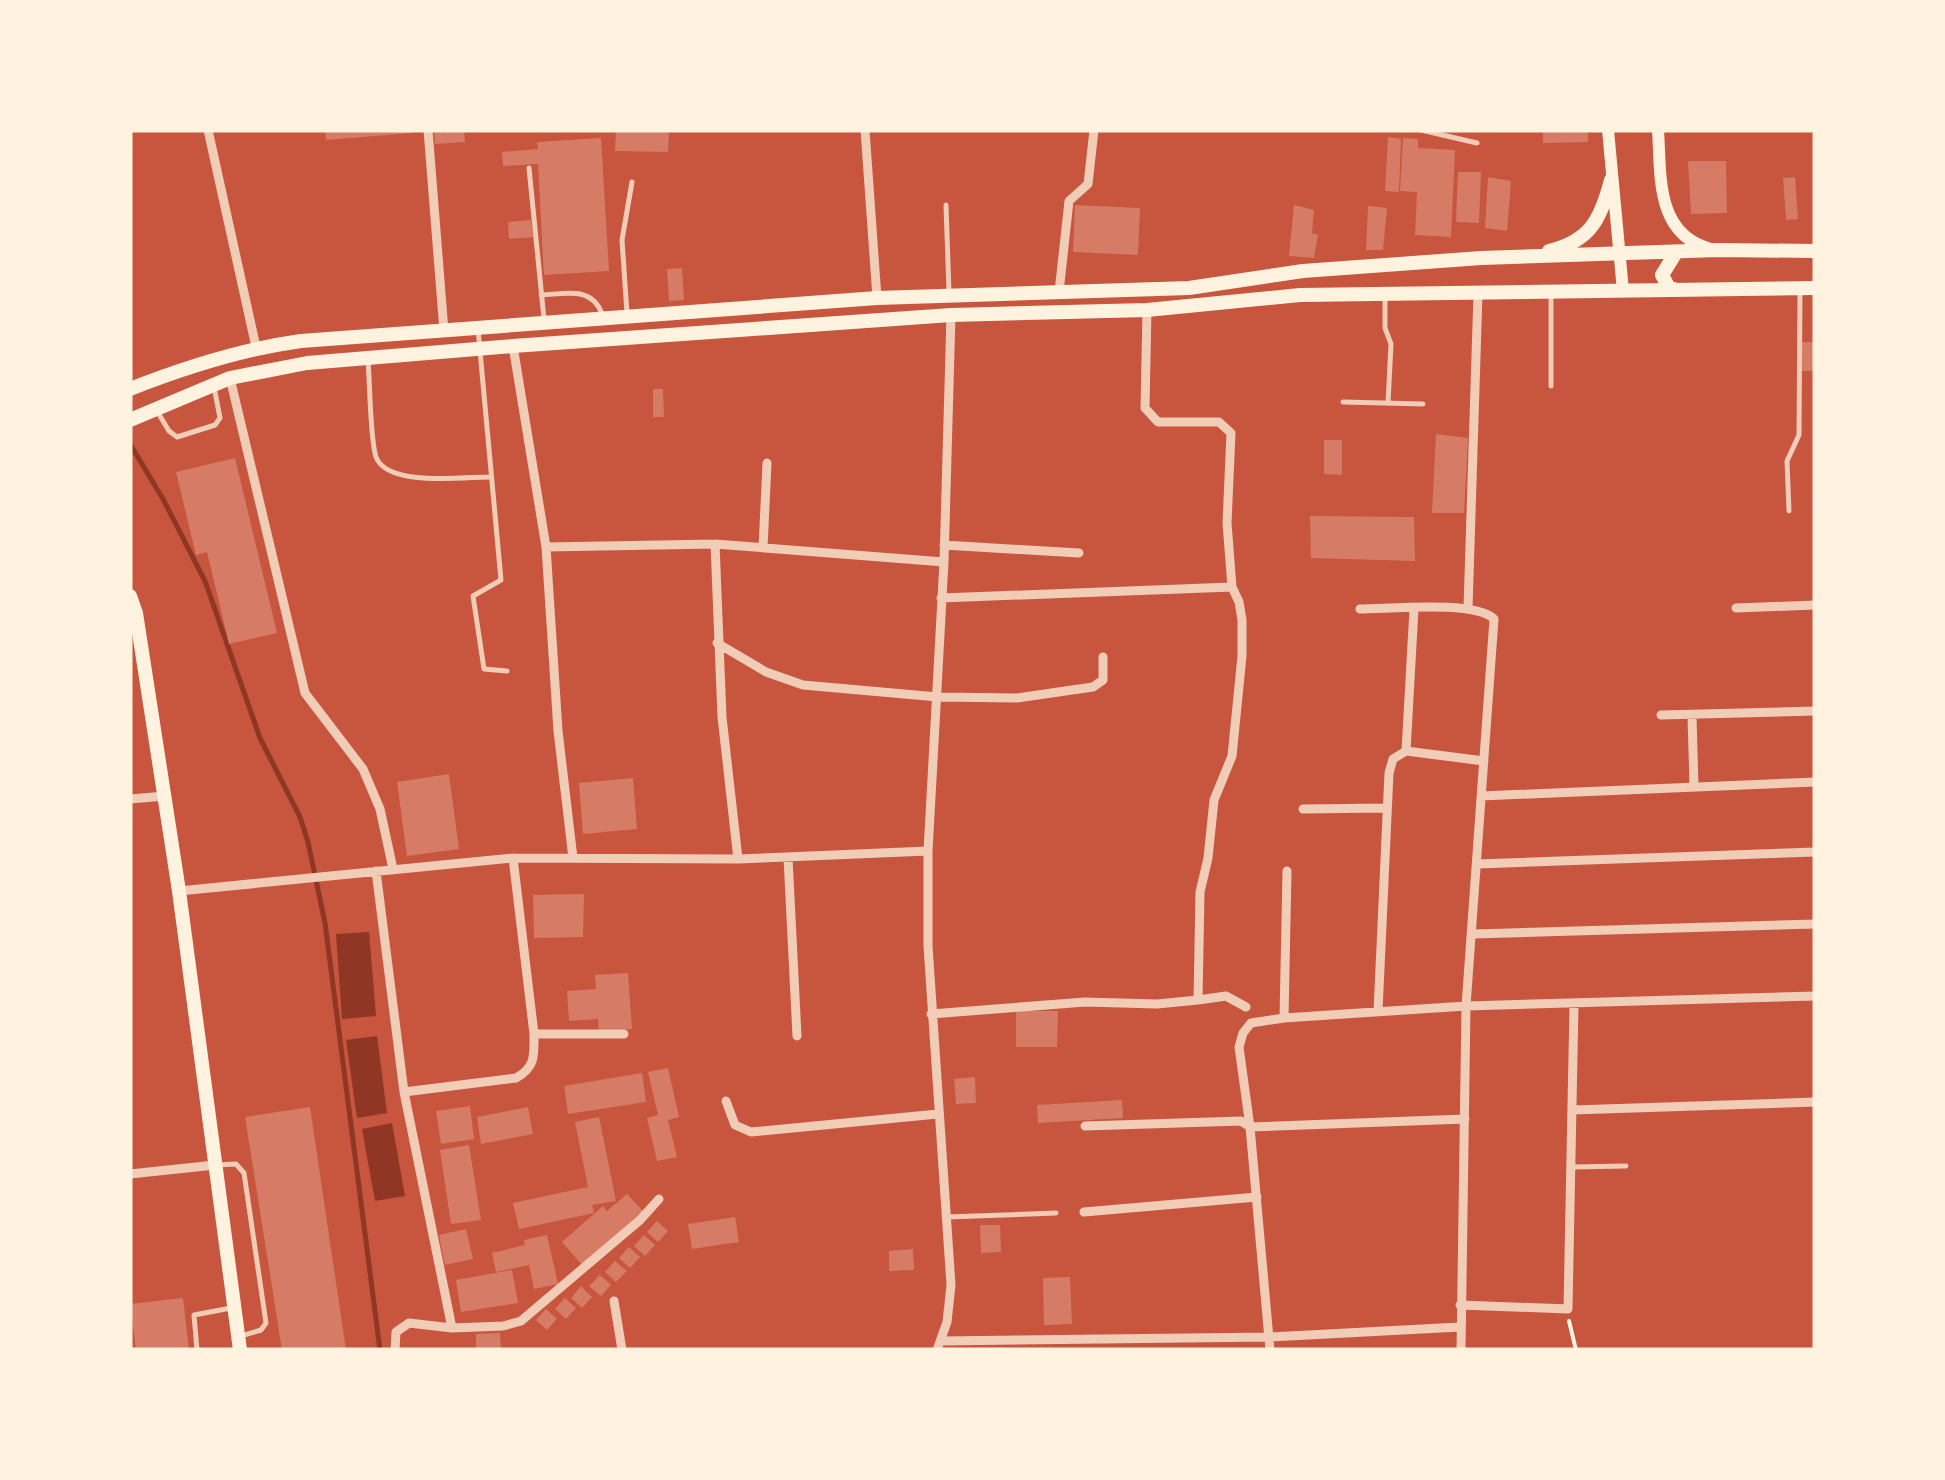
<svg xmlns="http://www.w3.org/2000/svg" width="1945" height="1480" viewBox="0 0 1945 1480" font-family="'Nunito Sans',sans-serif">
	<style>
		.water { fill: #8f3625 }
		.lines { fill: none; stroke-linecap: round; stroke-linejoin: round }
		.stream { stroke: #8f3625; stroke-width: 5 }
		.building { fill: #d67c66 }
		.path { stroke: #fff3e0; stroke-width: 4 }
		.service { stroke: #f1ccb7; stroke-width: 5 }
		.minor { stroke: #f1ccb7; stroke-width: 9 }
		.secondary { stroke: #fff3e0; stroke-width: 12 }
		.primary { stroke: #fff3e0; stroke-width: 14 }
	</style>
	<rect width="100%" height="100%" fill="#c8553d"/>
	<path class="water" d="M369 932 376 1016 342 1019 336 934Z
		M377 1036 387 1113 357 1118 346 1040Z
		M392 1123 405 1196 375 1201 362 1129Z"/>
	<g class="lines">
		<path class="stream" d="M130 444 163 499 205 581 260 738 300 817 308 842 325 923 380 1350"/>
	</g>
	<path class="building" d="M325 130H412V133L326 140Z
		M434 130H464L465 142 435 144Z
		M616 130H669L668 152 615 151Z
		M1543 130H1588V142L1543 143Z
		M1388 137 1401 139 1399 192 1385 191Z
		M601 138 609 271 544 275 538 164 503 166 502 152 538 149 537 142Z
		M1403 138 1418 139V148L1455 150 1451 237 1415 235 1417 192 1400 191Z
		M1688 161H1726L1727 213 1691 214Z
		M1458 172H1481L1479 223 1456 222Z
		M1488 177 1511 181 1507 231 1485 228Z
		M1795 177 1798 219 1786 220 1783 178Z
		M1075 205 1140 208 1138 255 1073 252Z
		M1294 205 1314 210 1312 233 1318 235 1314 258 1289 256Z
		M1368 206 1387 208 1383 250H1366Z
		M531 220 533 237 509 239 508 222Z
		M682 268 684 300 669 301 667 269Z
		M1802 342H1815V371H1802Z
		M653 389H663L664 417H653Z
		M1436 434 1468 438 1464 513H1432Z
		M1324 440H1342V475L1324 474Z
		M235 458 277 633 229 644 207 552 196 555 176 472Z
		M1310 516 1414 517 1415 561 1311 558Z
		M449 774 459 849 407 856 397 782Z
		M633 778 637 829 583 834 579 783Z
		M584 894 583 937 534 938 533 895Z
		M628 973 632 1029 599 1032 598 1019 569 1021 567 991 596 989 595 975Z
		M1016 1011H1058L1057 1047H1016Z
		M668 1068 679 1117 668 1120 677 1157 657 1161 647 1118 658 1115 648 1072Z
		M642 1073 646 1102 568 1114 564 1086Z
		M975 1077 976 1103 956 1104 954 1079Z
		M1122 1100 1123 1118 1038 1123 1037 1105Z
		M470 1106 474 1139 441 1144 436 1111Z
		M310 1107 346 1350H282L245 1117Z
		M528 1107 533 1134 481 1144 477 1117Z
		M599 1117 616 1201 592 1205 594 1213 519 1229 513 1203 588 1187 575 1122Z
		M469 1145 481 1220 451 1224 440 1150Z
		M627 1194 643 1211 582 1265 562 1242 603 1206 607 1211Z
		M735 1217 739 1242 692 1249 688 1224Z
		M657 1221 668 1231 658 1242 647 1232Z
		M980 1225H1000L1001 1252 981 1253Z
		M466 1229 473 1259 445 1265 439 1235Z
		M547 1235 558 1284 534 1289 529 1265 496 1272 492 1253 525 1245 524 1240Z
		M644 1235 655 1245 645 1256 634 1246Z
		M629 1247 640 1257 630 1268 619 1258Z
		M913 1249 914 1270 889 1271V1251Z
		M615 1261 627 1271 616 1282 605 1272Z
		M512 1270 518 1303 461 1312 456 1280Z
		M600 1275 611 1285 601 1296 589 1286Z
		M1070 1277 1072 1324 1044 1325 1043 1278Z
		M581 1286 592 1297 582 1308 571 1298Z
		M183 1298 189 1350H136L130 1304Z
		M565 1298 576 1308 566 1319 555 1309Z
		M546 1309 557 1319 547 1330 536 1320Z
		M500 1333 501 1350H476V1334Z"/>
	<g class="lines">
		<path class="path" d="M1569 1321 1576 1350"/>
		<path class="service" d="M1421 130 1477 143
			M529 168 544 319
			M946 205 949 292
			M541 295C566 294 592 286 602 314
			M1385 297V328L1391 344 1388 403
			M627 313 622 240 632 182
			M478 329 501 580 473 596 484 669 507 671
			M368 361C370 383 370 439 376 457 387 487 463 477 489 477
			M1551 386V294
			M1343 402 1423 404
			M157 411 169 431 177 437 215 425 220 418 214 387
			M1789 511 1787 461 1799 435 1800 291
			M216 1165 236 1164 244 1173 266 1323 261 1330 241 1336
			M1573 1167 1626 1166
			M947 1217 1056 1213
			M197 1350 194 1315 231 1308"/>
		<path class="minor" d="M208 130 256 347
			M428 130 444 331
			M865 130 877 298
			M1059 292 1069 201 1088 184 1094 130
			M513 346 546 547 558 731 573 858
			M230 378 305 693 363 769 380 809 393 869
			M715 544 722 717 738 859
			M944 545 1079 553
			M546 547 715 544 944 562
			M763 548 767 463
			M941 598 1232 587
			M1468 608 1478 293
			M1736 608 1815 605
			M1360 609C1389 609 1475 600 1494 619L1466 1006 1461 1350
			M717 643 766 672 803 685 938 697 1017 698 1093 687 1103 680V657
			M1661 715 1815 711
			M1692 716 1694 787
			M1406 751 1484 761
			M1481 796 1815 782
			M130 799 165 796
			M1303 809 1386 808
			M788 858 797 1036
			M1477 864 1815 852
			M376 871 404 1092 452 1328 409 1323 396 1332 395 1350
			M179 891 513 858 738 859 928 851
			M1473 934 1815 924
			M1198 1000 1226 996 1246 1007
			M1378 1011 1389 773 1393 759 1406 751 1414 609
			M931 1014 1085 1002 1157 1004 1198 1000 1200 892 1208 858 1214 800 1232 756 1242 656V620L1239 602 1232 587 1227 523 1231 433 1219 422H1158L1145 408 1147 310
			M1284 1018 1287 871
			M534 1034H624
			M404 1092 516 1078C536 1067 534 1055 534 1034L513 858
			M726 1101 735 1125 751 1132 938 1114
			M1572 1110 1815 1102
			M1085 1126 1241 1121 1250 1127 1465 1119
			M130 1174 215 1165
			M1084 1212 1257 1197
			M614 1301 622 1350
			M1460 1305 1568 1309 1574 1004
			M452 1328 503 1326 521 1321 640 1220 659 1199
			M942 1341 1270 1337 1460 1327
			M937 1350 947 1322 951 1285 928 946V851L944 562 951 315
			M1270 1350 1250 1127 1239 1047 1243 1033 1251 1023 1284 1018 1466 1006 1815 996"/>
		<path class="secondary" d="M1608 130 1623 291
			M1658 130C1661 175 1655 235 1711 249"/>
		<path class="primary" d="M1549 251C1591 241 1601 218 1611 180
			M1675 254 1662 275 1669 288 1678 290
			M130 389C186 367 242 349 301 341L877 298 1189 288 1303 271 1481 258 1718 250 1815 251
			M130 420 230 378 307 363 513 346 951 315 1147 310 1300 295 1815 288
			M130 596 136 613 179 891 240 1350"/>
	</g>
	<rect width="1945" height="1480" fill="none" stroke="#fff3e0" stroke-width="265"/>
</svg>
